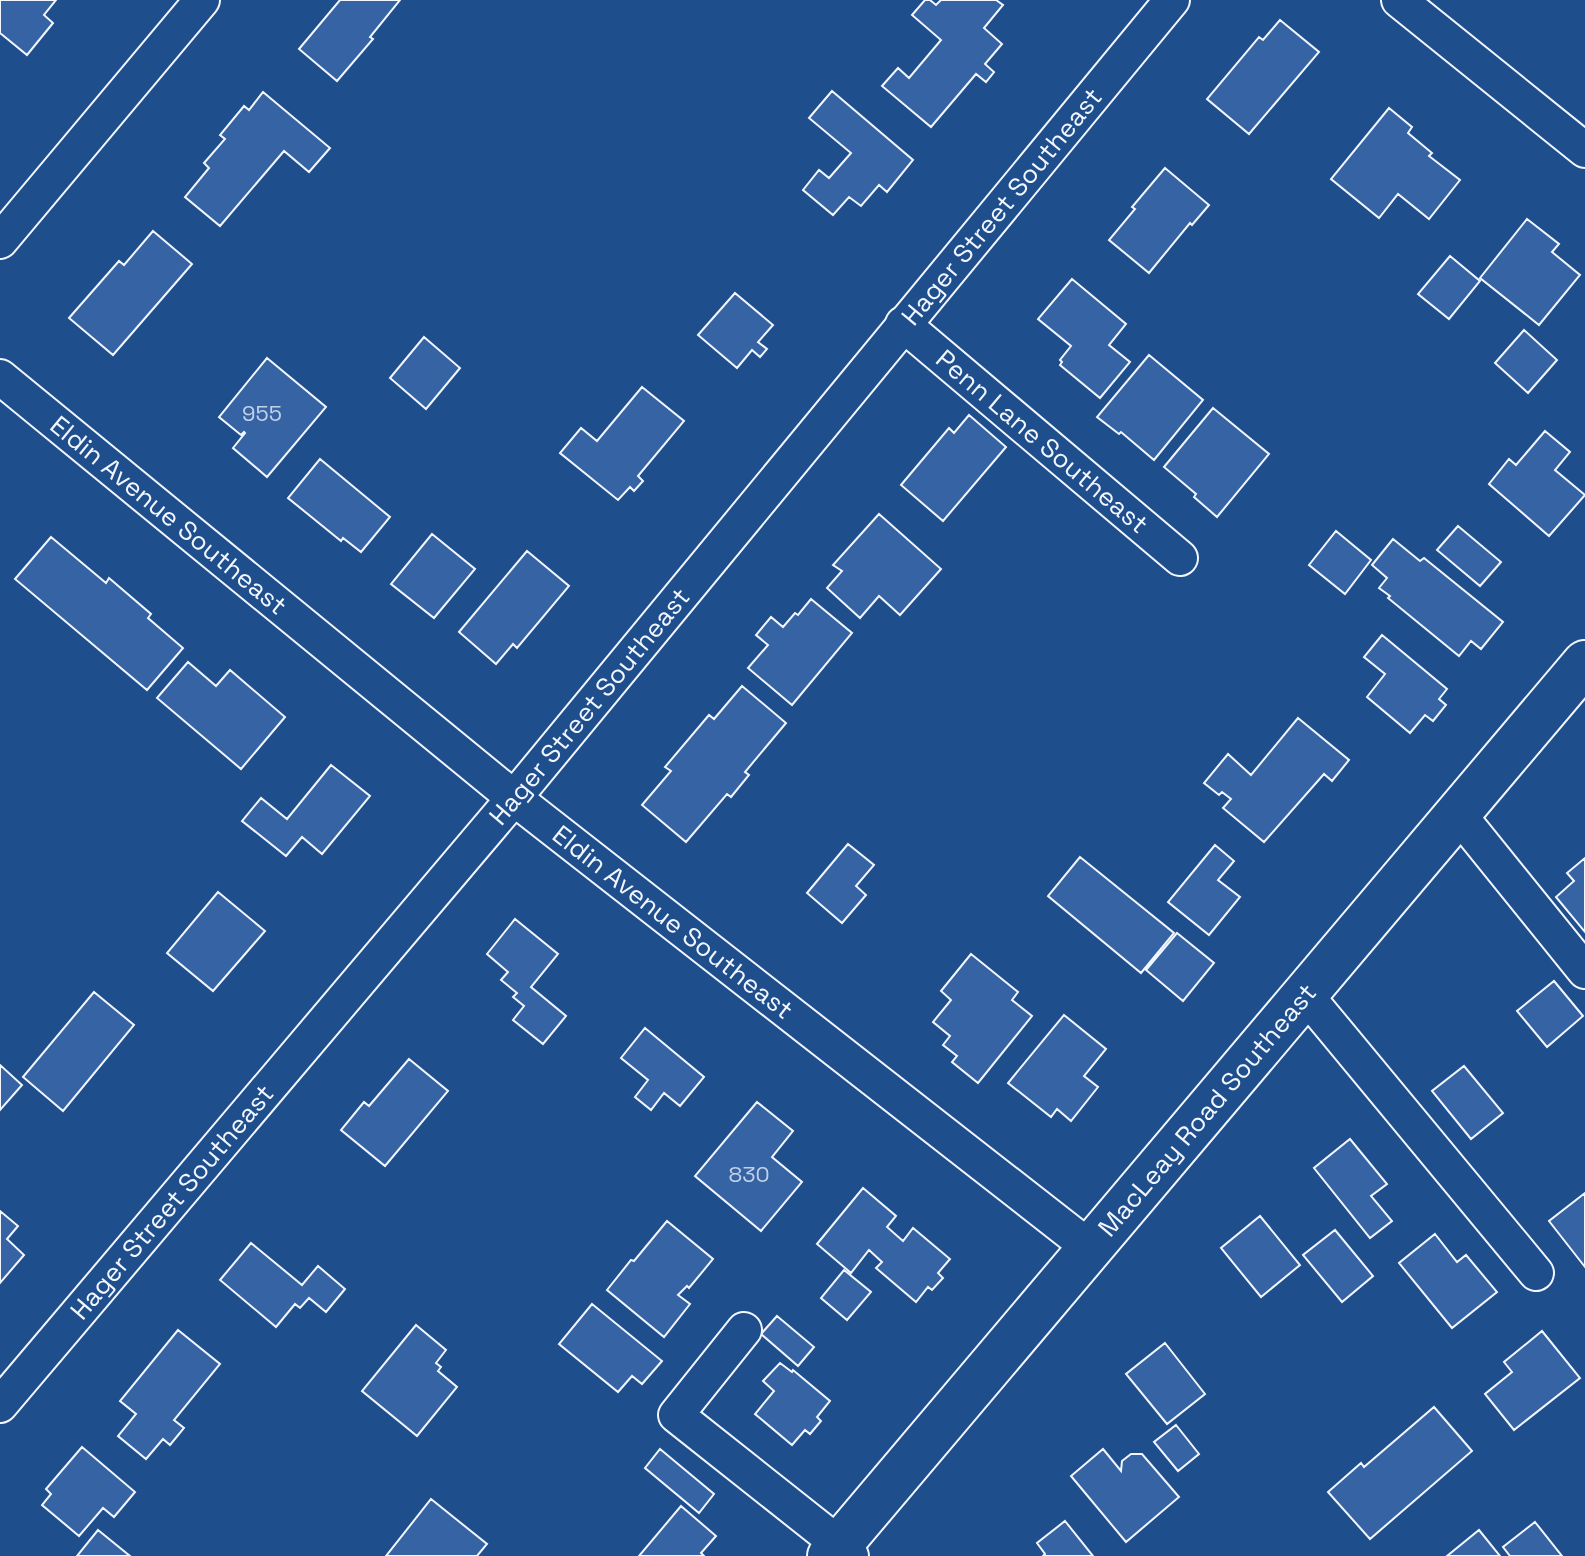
<svg xmlns="http://www.w3.org/2000/svg" width="1585" height="1556" viewBox="0 0 1585 1556" font-family="'Space Grotesk',sans-serif">
	<style>
		.building { fill: #3563a3; stroke: #f2f6ff; stroke-width: 2 }
		.lines { fill: none; stroke-linecap: round; stroke-linejoin: round }
		.minor-casing { stroke: #f2f6ff; stroke-width: 38 }
		.tertiary-casing { stroke: #f2f6ff; stroke-width: 48 }
		.minor { stroke: #1f4e8c; stroke-width: 34 }
		.tertiary { stroke: #1f4e8c; stroke-width: 44 }
		.labels { text-anchor: middle; dominant-baseline: central; stroke-width: 6; stroke-linejoin: round; paint-order: stroke }
		.number-label { font-size: 22px; fill: #c3d1e8 }
		.street-label { font-size: 26px; fill: #f2f6ff; stroke: #1f4e8c }
	</style>
	<rect width="100%" height="100%" fill="#1f4e8c"/>
	<path class="building" d="M0 0H56L44 15 53 23 27 55 0 33Z
		M340 0H400L370 37 373 39 337 81 299 49Z
		M925 0H930L936 5 941 0H996L1003 5 984 28 1002 44 985 64 994 72 986 82 976 74 931 127 882 86 898 68 909 78 941 40 912 15Z
		M1280 20 1319 52 1249 134 1207 99 1259 37 1263 40Z
		M832 91 913 160 887 192 879 185 861 206 849 197 833 215 803 190 819 170 829 178 851 153 809 118Z
		M263 92 330 148 309 172 284 151 220 226 185 197 209 168 204 163 225 139 220 135 244 106 249 110Z
		M1389 108 1412 127 1408 133 1432 153 1429 156 1460 180 1429 219 1398 194 1379 218 1331 179Z
		M1165 168 1209 205 1192 225 1190 223 1149 273 1109 240 1135 209 1132 207Z
		M1527 219 1559 244 1552 252 1580 275 1539 325 1480 278Z
		M153 231 192 264 113 355 69 318 119 261 124 265Z
		M1450 256 1480 281 1449 319 1418 294Z
		M1072 279 1126 324 1109 345 1130 362 1100 398 1060 365 1062 362 1060 360 1071 346 1038 319Z
		M735 293 773 325 758 342 767 349 760 357 752 350 737 368 698 335Z
		M1524 330 1557 360 1528 393 1495 363Z
		M424 337 460 368 426 409 390 378Z
		M1149 355 1203 400 1154 460 1121 432 1119 434 1097 417Z
		M267 358 326 407 267 477 233 448 245 433 244 432 241 435 219 417Z
		M642 387 684 421 638 476 643 481 634 491 630 487 618 500 560 453 581 428 597 441Z
		M1213 408 1269 454 1217 517 1194 497 1196 494 1164 467Z
		M969 415 1006 447 943 521 901 485 949 428 954 433Z
		M1545 431 1570 452 1555 470 1585 495 1549 536 1489 484 1509 459 1516 465Z
		M320 459 390 517 361 552 343 538 341 541 288 498Z
		M879 514 941 569 900 615 879 596 860 618 827 588 842 571 833 565Z
		M1458 526 1501 562 1480 586 1437 550Z
		M1336 531 1371 560 1345 594 1309 565Z
		M432 534 475 569 434 618 391 584Z
		M51 537 106 583 109 578 151 614 148 618 183 648 147 690 15 579Z
		M1393 539 1420 561 1424 558 1503 622 1481 649 1471 641 1459 656 1388 598 1390 596 1379 588 1387 578 1372 565Z
		M527 551 569 586 517 648 513 644 496 664 459 632Z
		M811 599 852 633 792 705 748 668 768 645 756 635 771 617 783 627 795 613 798 615Z
		M1382 635 1447 689 1439 699 1446 705 1433 721 1425 715 1410 733 1367 697 1385 674 1364 657Z
		M188 662 216 686 230 670 285 717 241 769 157 698Z
		M742 686 786 723 745 772 749 775 731 797 727 794 686 842 642 805 671 771 665 767 709 715 714 719Z
		M1298 718 1349 760 1332 781 1324 774 1264 842 1223 808 1231 799 1222 792 1219 795 1204 783 1228 754 1251 775Z
		M331 765 370 796 322 854 302 837 286 856 242 821 261 798 287 819Z
		M848 844 874 865 856 886 866 895 842 923 807 893Z
		M1215 845 1234 861 1218 880 1240 897 1209 935 1168 902Z
		M1080 857 1174 933 1141 973 1048 896Z
		M1585 858V932L1556 897 1574 881 1567 873Z
		M218 892 265 931 213 991 167 953Z
		M515 919 558 954 531 987 566 1016 543 1044 513 1020 524 1006 513 997 517 993 501 980 508 972 487 954Z
		M1177 933 1214 963 1183 1001 1146 970Z
		M971 954 1018 992 1012 1000 1032 1016 978 1083 952 1062 957 1056 943 1045 950 1036 933 1022 951 1000 941 991Z
		M1554 981 1583 1016 1547 1047 1517 1011Z
		M94 992 134 1025 63 1111 23 1077Z
		M1064 1015 1106 1049 1084 1076 1098 1087 1071 1121 1057 1109 1051 1117 1008 1083Z
		M645 1028 704 1077 680 1106 664 1093 651 1110 635 1097 648 1080 621 1058Z
		M409 1059 448 1091 385 1166 341 1130 364 1102 369 1106Z
		M0 1065 22 1085 0 1110Z
		M1464 1066 1503 1113 1471 1139 1432 1091Z
		M757 1102 793 1131 772 1157 802 1182 761 1231 695 1176Z
		M1350 1139 1387 1184 1371 1196 1392 1221 1370 1238 1314 1168Z
		M863 1188 896 1216 887 1227 903 1241 913 1228 950 1259 938 1273 943 1278 932 1290 928 1287 916 1302 876 1268 882 1262 869 1250 851 1273 817 1244Z
		M1585 1193V1267L1549 1221Z
		M0 1211 18 1226 7 1239 24 1255 0 1283Z
		M1260 1216 1300 1265 1261 1297 1221 1248Z
		M667 1221 713 1259 689 1288 687 1286 678 1295 690 1304 664 1337 607 1290 631 1260 634 1261Z
		M1335 1230 1373 1276 1342 1302 1303 1255Z
		M1435 1234 1457 1262 1466 1255 1497 1292 1452 1328 1399 1263Z
		M251 1243 302 1285 318 1266 345 1289 326 1312 309 1298 300 1308 295 1304 276 1327 220 1280Z
		M844 1270 871 1292 847 1320 821 1298Z
		M592 1304 662 1361 642 1384 632 1376 618 1392 559 1344Z
		M777 1316 814 1347 798 1366 761 1334Z
		M416 1325 446 1350 436 1363 441 1367 438 1371 457 1387 417 1436 362 1391Z
		M178 1330 220 1364 174 1420 184 1428 170 1445 163 1439 146 1459 118 1436 136 1414 120 1401Z
		M1542 1331 1580 1378 1514 1430 1485 1394 1512 1372 1504 1362Z
		M1165 1343 1205 1394 1167 1424 1126 1374Z
		M780 1363 792 1372 793 1370 830 1401 817 1417 821 1421 810 1434 805 1430 792 1445 755 1414 774 1391 763 1381Z
		M1434 1407 1472 1451 1370 1539 1328 1492 1361 1463 1364 1467Z
		M1176 1425 1199 1454 1178 1471 1154 1442Z
		M82 1447 135 1492 114 1517 103 1508 79 1536 42 1505 51 1494 46 1489Z
		M660 1449 714 1494 699 1513 645 1468Z
		M1103 1449 1121 1471 1122 1461 1131 1454H1142L1179 1497 1126 1542 1071 1476Z
		M431 1499 487 1544 477 1556H386Z
		M681 1506 716 1536 701 1553 704 1556H639Z
		M1065 1521 1093 1556H1043L1045 1554 1037 1543Z
		M1535 1522 1562 1556H1510L1503 1547Z
		M98 1530 130 1556H77Z
		M1479 1530 1500 1556H1447Z"/>
	<g class="lines">
		<g class="minor-casing">
			<g id="minor">
				<path d="M1399 0 1585 150"/>
				<path d="M0 241 202 0"/>
				<path id="s1" d="M903 324 1180 558"/>
				<path id="s2" d="M0 377 514 798 1090 1248"/>
				<path d="M1459 815 1585 971"/>
				<path d="M1304 993 1536 1273"/>
				<path d="M744 1330 676 1415 840 1545 851 1556"/>
				<path id="s3" d="M0 1405 514 798 1172 0"/>
			</g>
		</g>
		<g class="tertiary-casing">
			<g id="tertiary">
				<path id="s4" d="M830 1556 1585 663"/>
			</g>
		</g>
		<use href="#minor" class="minor"/>
		<use href="#tertiary" class="tertiary"/>
	</g>
	<g class="labels">
		<g class="number-label">
			<text x="262" y="413">955</text>
			<text x="749" y="1174">830</text>
		</g>
		<g class="street-label">
			<text stroke="none"><textPath href="#s3" startOffset="1562">Hager Street Southeast</textPath></text>
			<text stroke="none"><textPath href="#s1" startOffset="182">Penn Lane Southeast</textPath></text>
			<text stroke="none"><textPath href="#s2" startOffset="218">Eldin Avenue Southeast</textPath></text>
			<text stroke="none"><textPath href="#s3" startOffset="914">Hager Street Southeast</textPath></text>
			<text stroke="none"><textPath href="#s2" startOffset="866">Eldin Avenue Southeast</textPath></text>
			<text stroke="none"><textPath href="#s4" startOffset="584">MacLeay Road Southeast</textPath></text>
			<text stroke="none"><textPath href="#s3" startOffset="266">Hager Street Southeast</textPath></text>
		</g>
	</g>
</svg>
